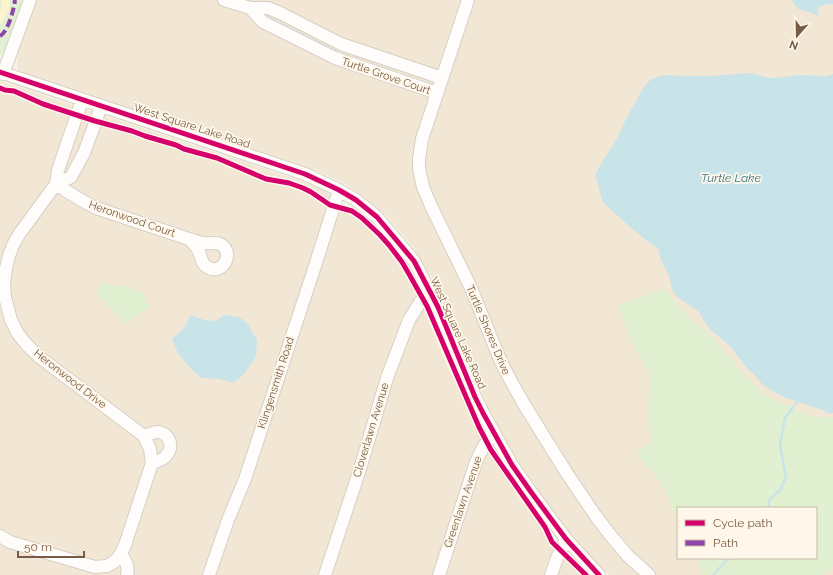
<svg xmlns="http://www.w3.org/2000/svg" width="833" height="575" viewBox="0 0 833 575" font-family="Raleway,sans-serif">
	<style>
		.residential { fill: #f2e6d5; fill-rule: evenodd }
		.green { fill: #e1f0d1 }
		.sand { fill: #fcf4cf }
		.water { fill: #c9e4e9 }
		.lines { fill: none; stroke-linecap: round; stroke-linejoin: round }
		.stream { stroke: #c9e4e9; stroke-width: 2.5 }
		.minor-casing { stroke: #d6cfc5; stroke-width: 14 }
		.minor { stroke: #fefdfc; stroke-width: 12 }
		.quiet { stroke: #8e44ad; stroke-width: 4; stroke-dasharray: 8 4; stroke-linecap: butt }
		.cycleway-casing { stroke: #fff8ea; stroke-width: 8 }
		.cycleway { stroke: #d6006c; stroke-width: 5 }
		.labels { text-anchor: middle; dominant-baseline: central; stroke-width: 3.5; stroke-linejoin: round; paint-order: stroke }
		.street-label { font-size: 11px; fill: #785b46; stroke: #fff8ea }
		.water-label { font-size: 12px; font-style: italic; fill: #3b7587; stroke: #fff8ea }
	</style>
	<rect width="100%" height="100%" fill="#f8f3e8"/>
	<path class="residential" d="M36 0H833V575H609L574 540 524 472 490 412 435 283 414 248 384 213 347 185 317 171 22 73 17 68V58L20 43ZM678 508H816V558H678Z
		M0 81 313 185 324 190 377 234 408 271 449 370 496 458 572 562 585 575H0Z"/>
	<path class="green" d="M0 0H23L4 51 0 56Z
		M101 283 127 287 142 293 150 307 130 321 123 324 119 317 97 295Z
		M665 288 692 321 710 335 744 374 768 397 808 415 826 418 833 417V566L828 572 823 575H703L696 558H816V508H678V515L669 506 671 501 658 479 636 453 652 442 647 421 650 376 633 345 618 306Z"/>
	<path class="sand" d="M0 0H10C11 12 5 16 0 25V10L2 5Z"/>
	<path class="water" d="M791 0H833V4C828 4 822 4 818 8L819 13 818 16C813 12 807 12 801 10 797 9 794 3 791 0Z
		M751 73 769 78H774L799 75 827 76 833 74V413L830 414 823 410 786 398 771 390 761 383 753 373 747 368 729 345 712 331 706 324 699 312 676 296 672 289 669 276 661 260 658 248 647 241 630 227 605 204 602 200 596 177V173L599 167 617 139 623 125 643 88 650 80 663 75 688 76H709Z
		M191 315 204 320 215 321 224 315 239 317 247 323 257 340 256 356 246 372 234 383 219 379 202 378 190 368 178 353 172 339 183 329Z"/>
	<g class="lines">
		<path class="stream" d="M768 508 770 499 781 489 786 477 780 445 785 418 797 402
			M713 575 729 558"/>
		<g class="minor-casing">
			<path id="minor" d="M224 0 250 8H268L280 13 341 44 442 78
				M468 0 422 139 419 159V168L423 187 431 206 471 288 501 362 512 383 525 406 566 472 595 515 611 536 628 556 649 575
				M250 8 263 22 335 58 437 93
				M0 72 305 174 339 190 356 200 377 217 414 261 438 307 475 397 483 413 512 465 531 492 566 539 599 575
				M3 74 30 0
				M56 184C69 193 82 201 96 208L189 239C192 242 195 245 197 248 202 255 200 263 207 267 222 277 236 252 220 244 215 242 210 244 204 243 199 243 194 240 189 239
				M56 184 71 177 84 153 101 107
				M144 436C148 435 153 432 157 432 169 432 175 447 166 456 163 460 157 461 152 463
				M0 536 10 542 95 567 107 566 114 562 121 554 125 545 152 463 150 449 144 436 38 356 27 345 18 334 11 320 5 297 4 285 6 268 9 256 13 245 20 233 56 184 58 170 82 100
				M121 554C126 562 129 566 127 575
				M209 575 228 520 245 479 314 269 339 190
				M325 575 360 469 387 378 409 320 421 301 430 291
				M439 575 476 462C481 451 485 442 494 433
				M551 575 557 558 566 539"/>
		</g>
		<use href="#minor" class="minor"/>
		<path class="quiet" d="M0 36C8 32 14 9 15 0"/>
		<g class="cycleway-casing">
			<path id="cycleway" d="M0 72 305 174 339 190 356 200 377 217 414 261 438 307 475 397 483 413 512 465 531 492 566 539 599 575
				M0 88 5 90 14 91 43 104 95 121 132 131 145 136 176 145 184 149 217 158 266 179 289 183 303 188 311 192 330 205 352 211 362 218 380 235 389 245 402 262 409 274 427 306 479 427 491 450 545 527 552 542 586 575"/>
		</g>
		<use href="#cycleway" class="cycleway"/>
	</g>
	<g class="labels">
		<g class="street-label">
			<text transform="translate(386 76) rotate(19)">Turtle Grove Court</text>
			<text transform="translate(192 126) rotate(18)">West Square Lake Road</text>
			<text transform="translate(132 219) rotate(19)">Heronwood Court</text>
			<text transform="translate(488 330) rotate(67)">Turtle Shores Drive</text>
			<text transform="translate(458 333) rotate(66)">West Square Lake Road</text>
			<text transform="translate(70 379) rotate(38)">Heronwood Drive</text>
			<text transform="translate(276 383) rotate(-72)">Klingensmith Road</text>
			<text transform="translate(371 430) rotate(-73)">Cloverlawn Avenue</text>
			<text transform="translate(463 502) rotate(-71)">Greenlawn Avenue</text>
		</g>
		<g class="water-label">
			<text x="731" y="178">Turtle Lake</text>
		</g>
	</g>
	<rect x="677" y="507" width="140" height="52" fill="#fff8ea" stroke="#c9b9a8"/>
	<rect x="685" y="520" width="20" height="6" fill="#d6006c" stroke="#c9b9a8"/>
	<text x="713" y="527" font-size="12" fill="#785b46">Cycle path</text>
	<rect x="685" y="540" width="20" height="6" fill="#8e44ad" stroke="#c9b9a8"/>
	<text x="713" y="547" font-size="12" fill="#785b46">Path</text>
	<g transform="translate(797 36) rotate(200)" stroke="#fff8ea" stroke-width="3" paint-order="stroke">
	<path d="M0-3L7 15L0 10L-7 15Z" fill="#785b46"/>
	<text y="-6" font-size="11" font-weight="bold" text-anchor="middle" fill="#785b46">N</text>
	</g>
	<path d="M18 551v6h66v-6" fill="none" stroke="#785b46" stroke-width="2"/>
	<text x="24" y="551" font-size="12" fill="#785b46" stroke="#fff8ea" stroke-width="3" paint-order="stroke">50 m</text>
</svg>
